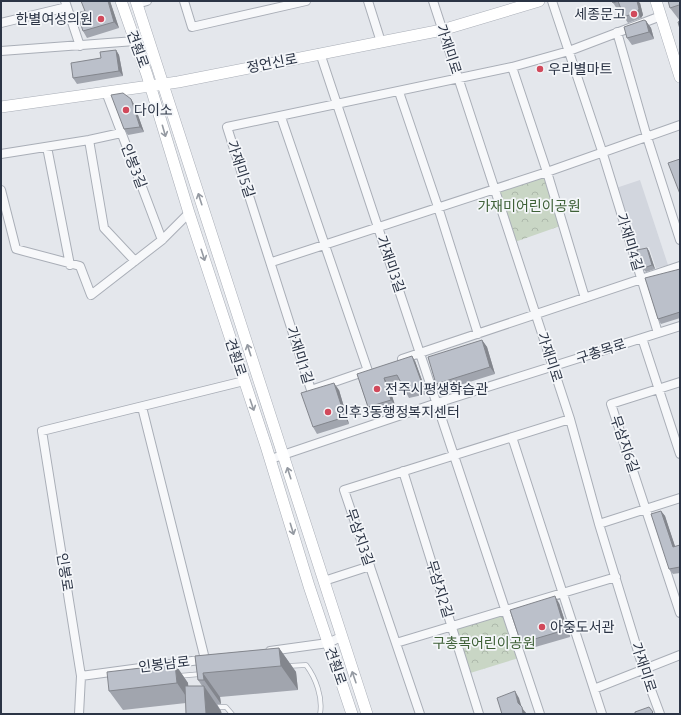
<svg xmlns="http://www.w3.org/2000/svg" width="681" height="715" viewBox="0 0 681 715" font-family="Ubuntu,'Noto Sans KR',sans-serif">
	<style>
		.built { fill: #d2d6de }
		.park { fill: url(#park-crowns) }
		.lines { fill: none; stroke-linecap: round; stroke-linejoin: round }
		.lane-casing { stroke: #a9aeb7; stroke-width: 5.5 }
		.street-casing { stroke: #a9aeb7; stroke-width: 10 }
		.secondary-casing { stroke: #a9aeb7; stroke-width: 12 }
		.lane { stroke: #f7f8fa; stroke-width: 4 }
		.street { stroke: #f7f8fa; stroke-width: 8 }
		.secondary { stroke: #fff; stroke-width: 11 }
		.wall { fill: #a1a5ae }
		.shaded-wall { fill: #83868d }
		.building { fill: #bbc0ca; stroke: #83868d }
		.oneway { stroke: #959aa2 }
		.poi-dot { fill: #d1495b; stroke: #f4f6f9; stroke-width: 1.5 }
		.labels { text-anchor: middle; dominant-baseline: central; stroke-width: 3.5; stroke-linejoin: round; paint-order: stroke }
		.poi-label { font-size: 14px; fill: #2b3445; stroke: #f4f6f9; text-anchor: start }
		.street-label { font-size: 14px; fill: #2b3445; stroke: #f4f6f9 }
		.park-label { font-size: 14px; fill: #3f6138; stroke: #f4f6f9 }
	</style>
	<defs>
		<pattern id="park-crowns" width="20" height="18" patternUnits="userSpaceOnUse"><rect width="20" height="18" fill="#c9d6c5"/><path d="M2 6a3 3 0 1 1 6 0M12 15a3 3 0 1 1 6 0" fill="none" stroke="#adb8ab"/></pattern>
	</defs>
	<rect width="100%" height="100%" fill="#e4e7ec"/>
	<path class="built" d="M640 180 668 265 656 268 649 247 635 252 616 188Z"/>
	<path class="park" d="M547 172 563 225 512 243 494 188Z
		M507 610 522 657 467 674 452 626Z"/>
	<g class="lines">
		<g class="lane-casing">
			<path id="lane" d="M288 666 306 665C316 678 323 698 320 714
				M178 676 201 674
				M213 707H226L232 714"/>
		</g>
		<g class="street-casing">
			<path id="street" d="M65 1 80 46
				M184 1 192 27 306 1
				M368 1 381 42
				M433 1 570 419 599 524 644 671 660 714
				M552 1 602 151 658 333
				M137 4 147 1
				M1 23 67 7
				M617 32 647 137 680 240
				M1 51 135 41
				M320 53 540 714
				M512 67 547 172 585 298
				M106 92 162 240
				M399 92 438 207 478 334
				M281 117 368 371
				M89 140 104 228 135 261
				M47 147 70 265
				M1 154 89 140 121 133
				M1 190 16 249 80 266 91 295 162 240 189 213
				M272 262 547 172 680 125
				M642 338 680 454
				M402 359 680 266
				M366 371 311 390 227 127 512 67 569 51 661 16
				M680 382 611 404 680 613
				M142 407 205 659
				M512 437 602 714
				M271 459 437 403 680 326
				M403 471 479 714
				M599 524 680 498
				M324 581 370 566
				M396 643 616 577
				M270 651 328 643 341 637
				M81 676 207 659
				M594 689 680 655
				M79 714 81 676 42 431 244 381
				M420 714 344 490 570 419"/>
		</g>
		<g class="secondary-casing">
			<path id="secondary" d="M121 1 147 75 189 213 266 446 309 586 352 714
				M136 1 367 714
				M656 1 680 77
				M1 107 178 82 381 42 442 30 539 1"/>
		</g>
		<use href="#lane" class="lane"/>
		<use href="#street" class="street"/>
		<use href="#secondary" class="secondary"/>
	</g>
	<path class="wall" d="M110 1 119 28 87 38 83 31 85 11Z
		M612 1 640 3 643 15 641 18 628 23 624 17 620 8 617 9Z
		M680 1V29V21L670 8Z
		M646 21 651 28 654 39 632 45 627 38Z
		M116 50 119 55 123 76 77 84 73 78 101 58Z
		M134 104 144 132 128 135 124 129Z
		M647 248 649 251 655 269 646 272 644 270 642 267Z
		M680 269V318L661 324 658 319Z
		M482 340 487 347 495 374 441 391 436 384Z
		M415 361 427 394 409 398 406 392 399 380 388 384 395 405 372 412 368 407 357 374Z
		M339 390 349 424 317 434 313 427Z
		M661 511 665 516 675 547 680 545V573L673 574 669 569Z
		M559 603 570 637 525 650 521 643Z
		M279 648 296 672 298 690 220 697 221 704H217L221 711 186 703 123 710 109 691 175 664 188 683V686H202L198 680 195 656Z"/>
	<path class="shaded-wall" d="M108 1H110L119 28 114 22Z
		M637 1H638L640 3 643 15 641 18 637 12Z
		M646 21 651 28 654 39 649 32Z
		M116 50 119 55 123 76 119 71Z
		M131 99 134 104 144 132 140 127Z
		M647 248 649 251 655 269 652 265Z
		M482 340 487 347 495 374 490 367Z
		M412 356 415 361 427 394 424 389Z
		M384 378 388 384 395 405 391 400Z
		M334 383 339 390 349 424 345 417Z
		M661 511 665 516 677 552 673 547Z
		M555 596 559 603 570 637 565 630Z
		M279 648 296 672 298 690 281 666Z
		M175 664 188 683 190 702 177 683Z
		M203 673 220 697 221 704 204 680Z
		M204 686 221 711 222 714H206Z
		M515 691 519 698 522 708 527 714H523L518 703Z"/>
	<path class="building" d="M81 1H108L114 22 83 31 77 13 85 11Z
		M612 1H637L639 9 637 12 624 17 618 1 613 3Z
		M668 1H680V7L679 5 670 8Z
		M644 20 646 21 649 32 627 38 624 27Z
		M680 21V29L678 22Z
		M116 50 119 71 73 78 71 63 101 58 100 52Z
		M123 93 131 99 140 127 124 129 111 95Z
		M680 159V194L668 163Z
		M647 248 652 265 644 268 642 267 637 250Z
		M680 269V312L658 319 645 278Z
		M482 340 490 367 436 384 428 357Z
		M412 356 424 389 406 392 397 375 384 378 391 400 368 407 357 374Z
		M334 383 345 417 313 427 301 393Z
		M661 511 673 547 680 545V567L669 569 651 514Z
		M555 596 565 630 521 643 510 610Z
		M279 648 281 666 203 673 204 680H198L195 656Z
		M175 664 177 683 109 691 107 672Z
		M185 686H204L206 714H186Z
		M515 691 518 703 522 707 523 714H502L497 698Z
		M649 707 653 712 651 714H635V712Z"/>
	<defs><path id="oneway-shaft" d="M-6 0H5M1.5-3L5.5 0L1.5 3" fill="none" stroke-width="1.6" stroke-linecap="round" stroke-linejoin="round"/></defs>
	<g class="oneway">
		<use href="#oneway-shaft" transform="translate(164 131) rotate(74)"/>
		<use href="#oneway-shaft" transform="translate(200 199) rotate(-108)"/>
		<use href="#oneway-shaft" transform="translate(203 255) rotate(72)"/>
		<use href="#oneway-shaft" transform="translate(249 350) rotate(-108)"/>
		<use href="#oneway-shaft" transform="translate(252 405) rotate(71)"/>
		<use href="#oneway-shaft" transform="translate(289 473) rotate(-108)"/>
		<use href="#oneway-shaft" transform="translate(292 529) rotate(73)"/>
		<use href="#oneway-shaft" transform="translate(354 677) rotate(-109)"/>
	</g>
	<g class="poi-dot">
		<circle cx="634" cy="14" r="4"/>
		<circle cx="101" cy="19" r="4"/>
		<circle cx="540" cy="69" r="4"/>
		<circle cx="126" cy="110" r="4"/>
		<circle cx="377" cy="389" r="4"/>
		<circle cx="328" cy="412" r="4"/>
		<circle cx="542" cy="627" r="4"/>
	</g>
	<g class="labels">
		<g class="poi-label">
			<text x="626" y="14" text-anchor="end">세종문고</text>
			<text x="93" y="19" text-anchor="end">한별여성의원</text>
			<text x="548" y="69">우리별마트</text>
			<text x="134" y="110">다이소</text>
			<text x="385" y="389">전주시평생학습관</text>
			<text x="336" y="412">인후3동행정복지센터</text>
			<text x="550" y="627">아중도서관</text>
		</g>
		<g class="street-label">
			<text transform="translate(138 49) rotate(70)">견훤로</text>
			<text transform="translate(449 49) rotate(72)">가재미로</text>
			<text transform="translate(272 63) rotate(-11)">정언신로</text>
			<text transform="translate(134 166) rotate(69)">인봉3길</text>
			<text transform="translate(241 169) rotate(72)">가재미5길</text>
			<text transform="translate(630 242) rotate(73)">가재미4길</text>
			<text transform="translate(391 264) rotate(71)">가재미3길</text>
			<text transform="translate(601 351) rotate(-18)">구총목로</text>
			<text transform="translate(300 355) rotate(73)">가재미1길</text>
			<text transform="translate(236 357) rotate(72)">견훤로</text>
			<text transform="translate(550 357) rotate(72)">가재미로</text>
			<text transform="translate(625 444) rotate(71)">무삼지6길</text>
			<text transform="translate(360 537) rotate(71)">무삼지3길</text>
			<text transform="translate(65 572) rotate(81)">인봉로</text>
			<text transform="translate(440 589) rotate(73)">무삼지2길</text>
			<text transform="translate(164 664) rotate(-7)">인봉남로</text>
			<text transform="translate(336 666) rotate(71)">견훤로</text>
			<text transform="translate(644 667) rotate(72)">가재미로</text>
		</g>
		<g class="park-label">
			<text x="529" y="206">가재미어린이공원</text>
			<text x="484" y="643">구총목어린이공원</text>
		</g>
	</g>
	<rect width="681" height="715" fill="none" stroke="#2b3445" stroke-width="4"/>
</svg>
